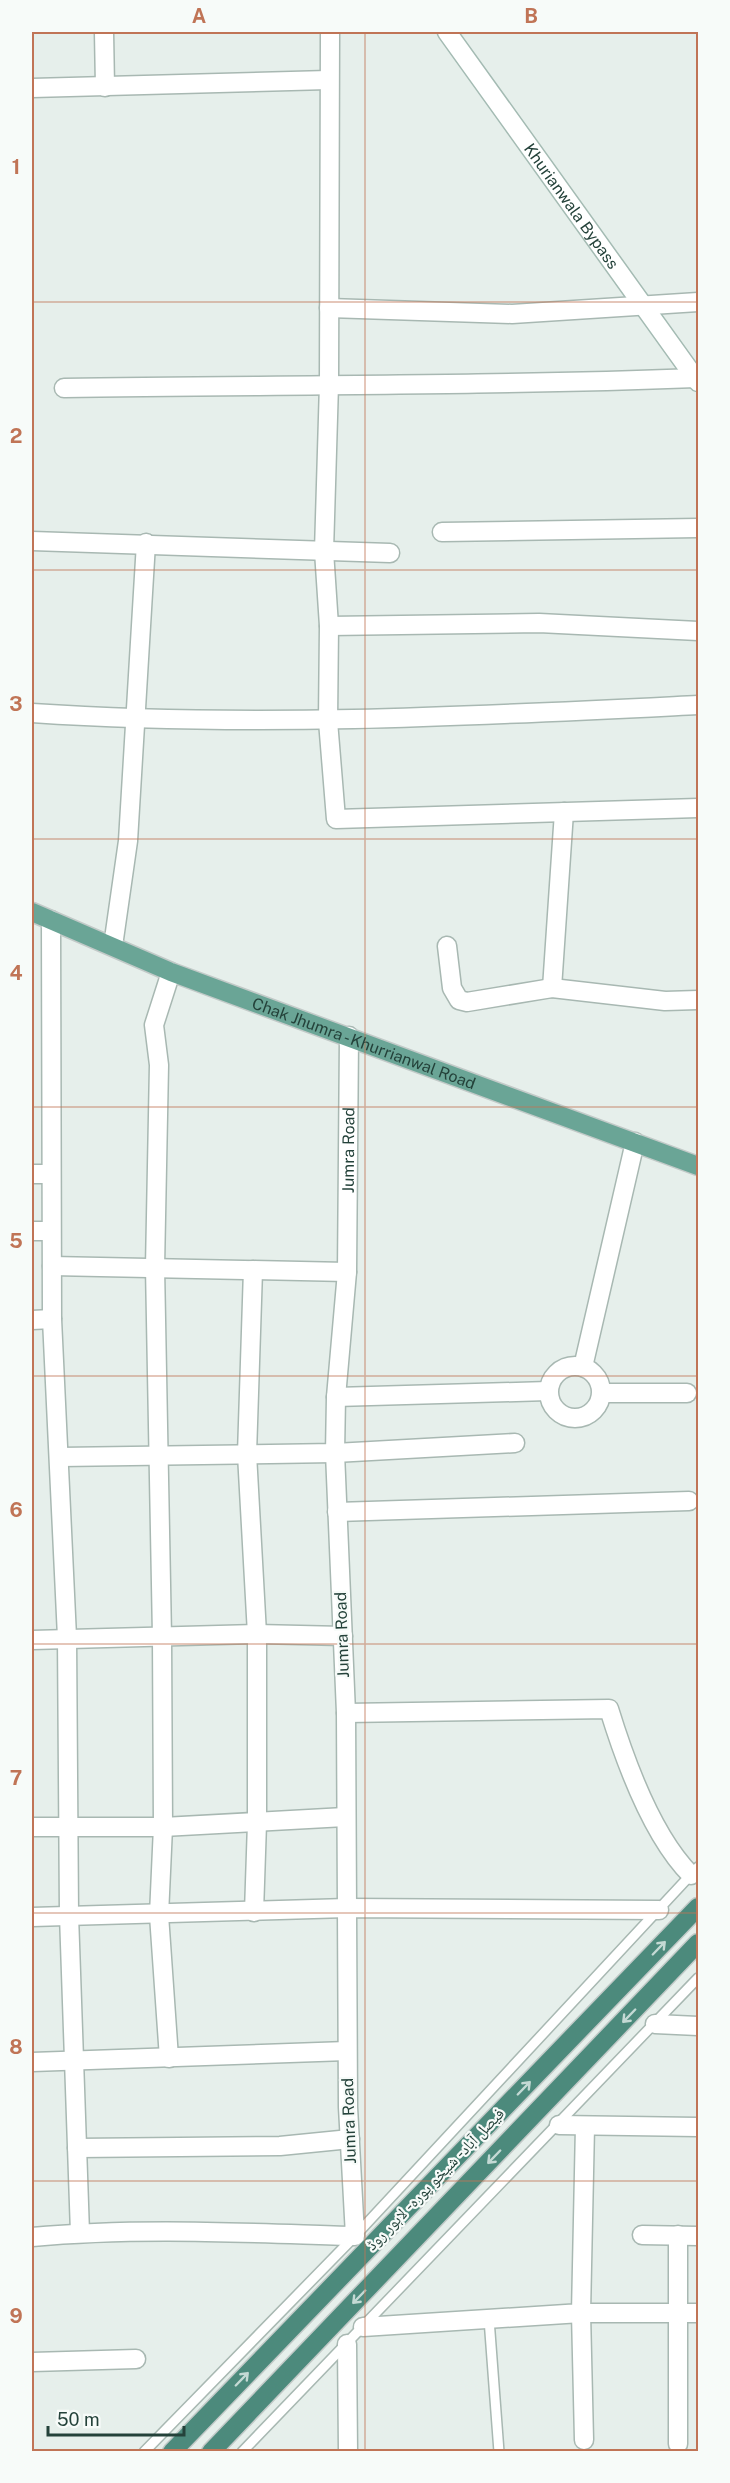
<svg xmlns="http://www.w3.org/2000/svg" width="730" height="2483" viewBox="0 0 730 2483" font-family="'Public Sans','Noto Naskh Arabic',sans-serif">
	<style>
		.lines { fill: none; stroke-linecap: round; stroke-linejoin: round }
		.service-casing { stroke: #a8b8b2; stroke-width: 12 }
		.minor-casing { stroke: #a8b8b2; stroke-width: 21 }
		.tertiary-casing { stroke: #a8b8b2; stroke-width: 21 }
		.secondary-casing { stroke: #a4bbb3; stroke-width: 21 }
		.primary-casing { stroke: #c2cac8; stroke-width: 21 }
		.trunk-casing { stroke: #c2cac8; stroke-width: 21 }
		.service { stroke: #fff; stroke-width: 9 }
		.minor { stroke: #fff; stroke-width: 18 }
		.tertiary { stroke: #fff; stroke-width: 18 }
		.secondary { stroke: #fff; stroke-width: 18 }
		.primary { stroke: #6aa596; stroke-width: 18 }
		.trunk { stroke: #4c8a7c; stroke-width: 18 }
		.oneway { stroke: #c4d9d4 }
		.grid { fill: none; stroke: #c07456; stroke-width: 1.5; stroke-opacity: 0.55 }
		.labels { text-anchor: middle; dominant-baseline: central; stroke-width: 4.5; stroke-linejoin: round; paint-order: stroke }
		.street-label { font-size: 16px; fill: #24423a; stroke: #f7fbf9 }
		.neatline { fill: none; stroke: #c07456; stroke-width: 2 }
		.grid-label { font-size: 20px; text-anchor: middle; font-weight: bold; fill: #c07456 }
	</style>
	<rect width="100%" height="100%" fill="#e6efeb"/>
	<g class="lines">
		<g class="service-casing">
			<path id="service" d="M489 2319 499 2452
				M144 2452 355 2236 698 1867
				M242 2452 698 1978"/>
		</g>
		<g class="minor-casing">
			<g id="minor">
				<path d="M104 32 105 87"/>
				<path d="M330 32 329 384 324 551 329 626 328 721 336 819 698 808"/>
				<path d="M32 88 328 80"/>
				<path d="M329 308 512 314 698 302"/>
				<path d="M64 388C275 385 485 386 696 378"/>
				<path d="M442 532 698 528"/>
				<path d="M32 541 390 553"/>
				<path d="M329 626 539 623 698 631"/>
				<path d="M32 713C254 728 476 716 698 705"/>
				<path d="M51 920 52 1319 67 1637 69 1915 80 2233"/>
				<path d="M113 946 128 841 146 543"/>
				<path d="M447 946 452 988 459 1000 467 1002 552 988 665 1001 698 1000"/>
				<path d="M552 988 564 812"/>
				<path d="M32 1174H50"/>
				<path d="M32 1231H51"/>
				<path d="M52 1266 347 1272"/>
				<path d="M253 1270 247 1454 257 1634V1823L254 1912"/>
				<path d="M32 1320 52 1319"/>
				<circle cx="575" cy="1392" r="26"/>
				<path d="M583 1367 635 1142"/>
				<path d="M602 1393H687"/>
				<path d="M336 1397 548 1391"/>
				<path d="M60 1457 335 1453 515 1443"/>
				<path d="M337 1512 689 1501"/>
				<path d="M32 1640 257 1634 343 1636"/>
				<path d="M346 1713 609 1709C625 1761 652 1836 691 1875"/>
				<path d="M32 1827H163L345 1817"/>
				<path d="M32 1917 347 1908 659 1910"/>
				<path d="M655 2024 698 2026"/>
				<path d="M169 2058 159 1915 163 1827 162 1637 155 1267 159 1065 154 1025 171 972"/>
				<path d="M32 2062 347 2051"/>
				<path d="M559 2125 698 2127"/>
				<path d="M77 2148 280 2146 350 2139"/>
				<path d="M642 2235 698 2236"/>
				<path d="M678 2235V2444"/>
				<path id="s1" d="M32 2237C139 2227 247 2233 355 2236L348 2107 346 1713 335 1453 336 1397 347 1272 349 1036"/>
				<path d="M363 2327 581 2313 585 2126"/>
				<path d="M32 2362 136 2359"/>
				<path d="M584 2440 581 2313H698"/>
			</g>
		</g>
		<g class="tertiary-casing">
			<path id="tertiary" d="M347 2344 348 2452"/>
		</g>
		<g class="secondary-casing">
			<g id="secondary">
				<path id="s2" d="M447 32 698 382"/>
			</g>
		</g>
		<g class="primary-casing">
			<g id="primary">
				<path id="s3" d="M32 912 171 972 698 1166"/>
			</g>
		</g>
		<g class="trunk-casing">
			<path id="trunk" d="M172 2452 698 1907
				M211 2452 698 1943"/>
		</g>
		<use href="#service" class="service"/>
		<use href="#minor" class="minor"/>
		<use href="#tertiary" class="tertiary"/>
		<use href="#secondary" class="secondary"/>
		<use href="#primary" class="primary"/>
		<use href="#trunk" class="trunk"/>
	</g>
	<defs><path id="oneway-shaft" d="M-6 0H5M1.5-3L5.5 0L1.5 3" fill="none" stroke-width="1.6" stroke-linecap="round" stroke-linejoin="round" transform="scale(1.5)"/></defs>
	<g class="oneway">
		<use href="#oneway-shaft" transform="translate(659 1948) rotate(-46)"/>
		<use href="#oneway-shaft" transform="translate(629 2016) rotate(134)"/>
		<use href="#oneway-shaft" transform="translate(524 2088) rotate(-46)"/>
		<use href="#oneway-shaft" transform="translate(494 2157) rotate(134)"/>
		<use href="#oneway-shaft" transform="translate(359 2297) rotate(134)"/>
		<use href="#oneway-shaft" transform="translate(242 2379) rotate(-46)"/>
	</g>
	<path class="grid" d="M365 32V2452M32 302H698M32 570H698M32 839H698M32 1107H698M32 1376H698M32 1644H698M32 1913H698M32 2181H698"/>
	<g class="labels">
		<g class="street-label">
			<text stroke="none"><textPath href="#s2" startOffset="214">Khurianwala Bypass</textPath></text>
			<text stroke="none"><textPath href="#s3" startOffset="357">Chak Jhumra - Khurrianwal Road</textPath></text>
			<text stroke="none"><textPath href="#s1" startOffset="1410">Jumra Road</textPath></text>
			<text transform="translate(342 1635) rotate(-92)">Jumra Road</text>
			<text transform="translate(349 2121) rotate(-92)">Jumra Road</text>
			<text transform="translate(435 2179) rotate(-46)">فیصل آباد - شیخو پورہ - لاہور روڈ</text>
		</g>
	</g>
	<rect width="730" height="2483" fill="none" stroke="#f7fbf9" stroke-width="66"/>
	<path d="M48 2426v9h136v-9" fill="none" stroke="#24423a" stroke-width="3"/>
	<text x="57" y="2426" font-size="18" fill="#24423a" stroke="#f7fbf9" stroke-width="4.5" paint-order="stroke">50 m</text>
	<rect x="33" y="33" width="664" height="2417" class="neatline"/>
	<g class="grid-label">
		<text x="199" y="23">A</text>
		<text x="531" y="23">B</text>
		<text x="16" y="174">1</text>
		<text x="16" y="443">2</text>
		<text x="16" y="711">3</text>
		<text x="16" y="980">4</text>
		<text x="16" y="1248">5</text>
		<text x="16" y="1517">6</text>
		<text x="16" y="1785">7</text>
		<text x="16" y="2054">8</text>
		<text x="16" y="2323">9</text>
	</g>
</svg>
